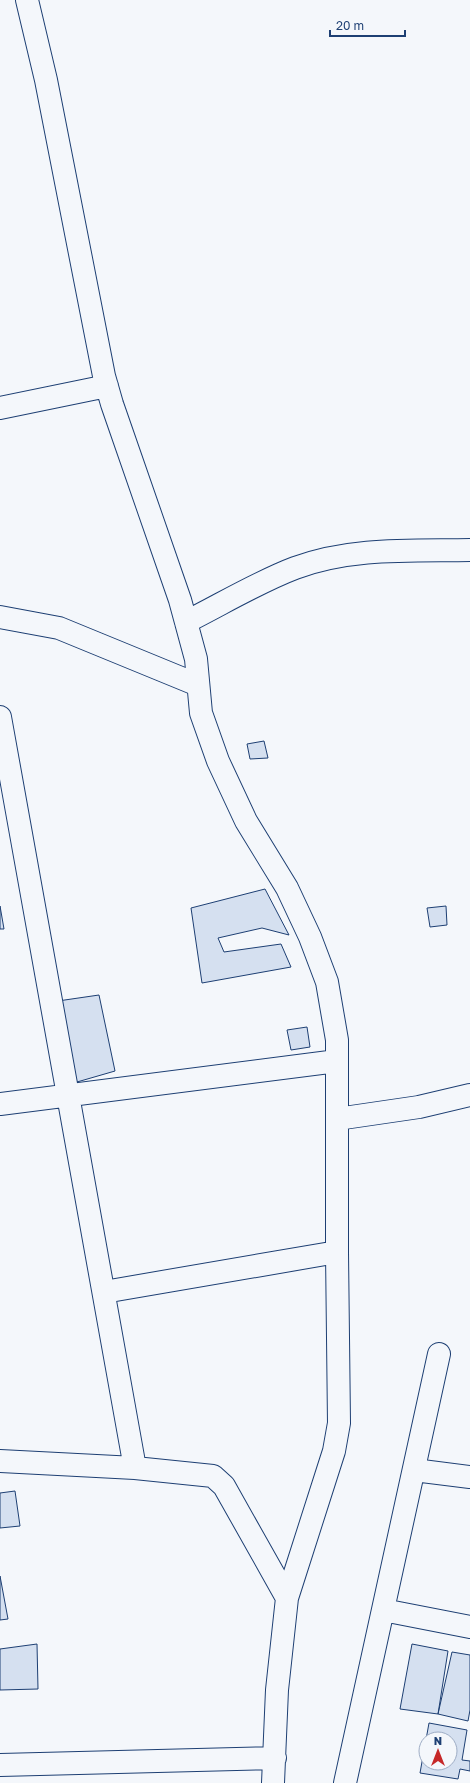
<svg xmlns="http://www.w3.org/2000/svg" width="470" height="1783" viewBox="0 0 470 1783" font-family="'Golos Text',sans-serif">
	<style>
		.building { fill: #d5e0f0; stroke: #1d3f73; fill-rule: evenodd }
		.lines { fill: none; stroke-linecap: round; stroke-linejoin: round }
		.minor-casing { stroke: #1d3f73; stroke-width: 24 }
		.minor { stroke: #f4f7fb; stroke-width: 22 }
	</style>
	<rect width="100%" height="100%" fill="#f4f7fb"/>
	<path class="building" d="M264 741 268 758 250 759 247 744Z
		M265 889 289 935 262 928 218 938 224 952 281 944 291 967 202 983 191 908Z
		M0 906 4 929H0Z
		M446 906 447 925 430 927 427 908Z
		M99 995 115 1071 77 1082 51 1002Z
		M307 1027 310 1047 291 1050 287 1030Z
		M15 1491 20 1526 0 1528V1493Z
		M0 1576 8 1619 0 1620Z
		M37 1644 38 1689 0 1690V1649Z
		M412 1644 448 1651 438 1714 400 1709Z
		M452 1652 470 1655V1710L468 1721 438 1714Z
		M429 1723 467 1730 462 1760 470 1761V1771L460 1769 458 1779 420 1773ZM426 1739H450V1763H426Z"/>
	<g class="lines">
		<g class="minor-casing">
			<path id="minor" d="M27 0 46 80 104 376 112 404 180 600 196 659 201 713 218 761 246 821 287 888 310 937 327 982 337 1040V1252L339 1423 334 1451 287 1598 277 1690 273 1783
				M0 408 107 386
				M0 617 59 628 198 685
				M186 622C222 604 258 582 295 568 351 547 412 551 470 550
				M0 717 135 1468
				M0 1104 337 1061
				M337 1119 419 1107 470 1095
				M104 1292 337 1252
				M0 1461 135 1468 213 1476 224 1486 287 1598
				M414 1470 470 1477
				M383 1610 470 1627
				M0 1765 275 1758
				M345 1783 439 1354"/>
		</g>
		<use href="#minor" class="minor"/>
	</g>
	<g transform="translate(438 1751)"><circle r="19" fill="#f4f7fb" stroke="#9eadc5"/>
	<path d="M0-3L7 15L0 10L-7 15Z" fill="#c62828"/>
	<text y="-6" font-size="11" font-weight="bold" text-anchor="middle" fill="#1d3f73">N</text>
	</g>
	<path d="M330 30v6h75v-6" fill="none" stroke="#1d3f73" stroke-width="2"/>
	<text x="336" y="30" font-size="12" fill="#1d3f73" stroke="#f4f7fb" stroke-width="3" paint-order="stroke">20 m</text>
</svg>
